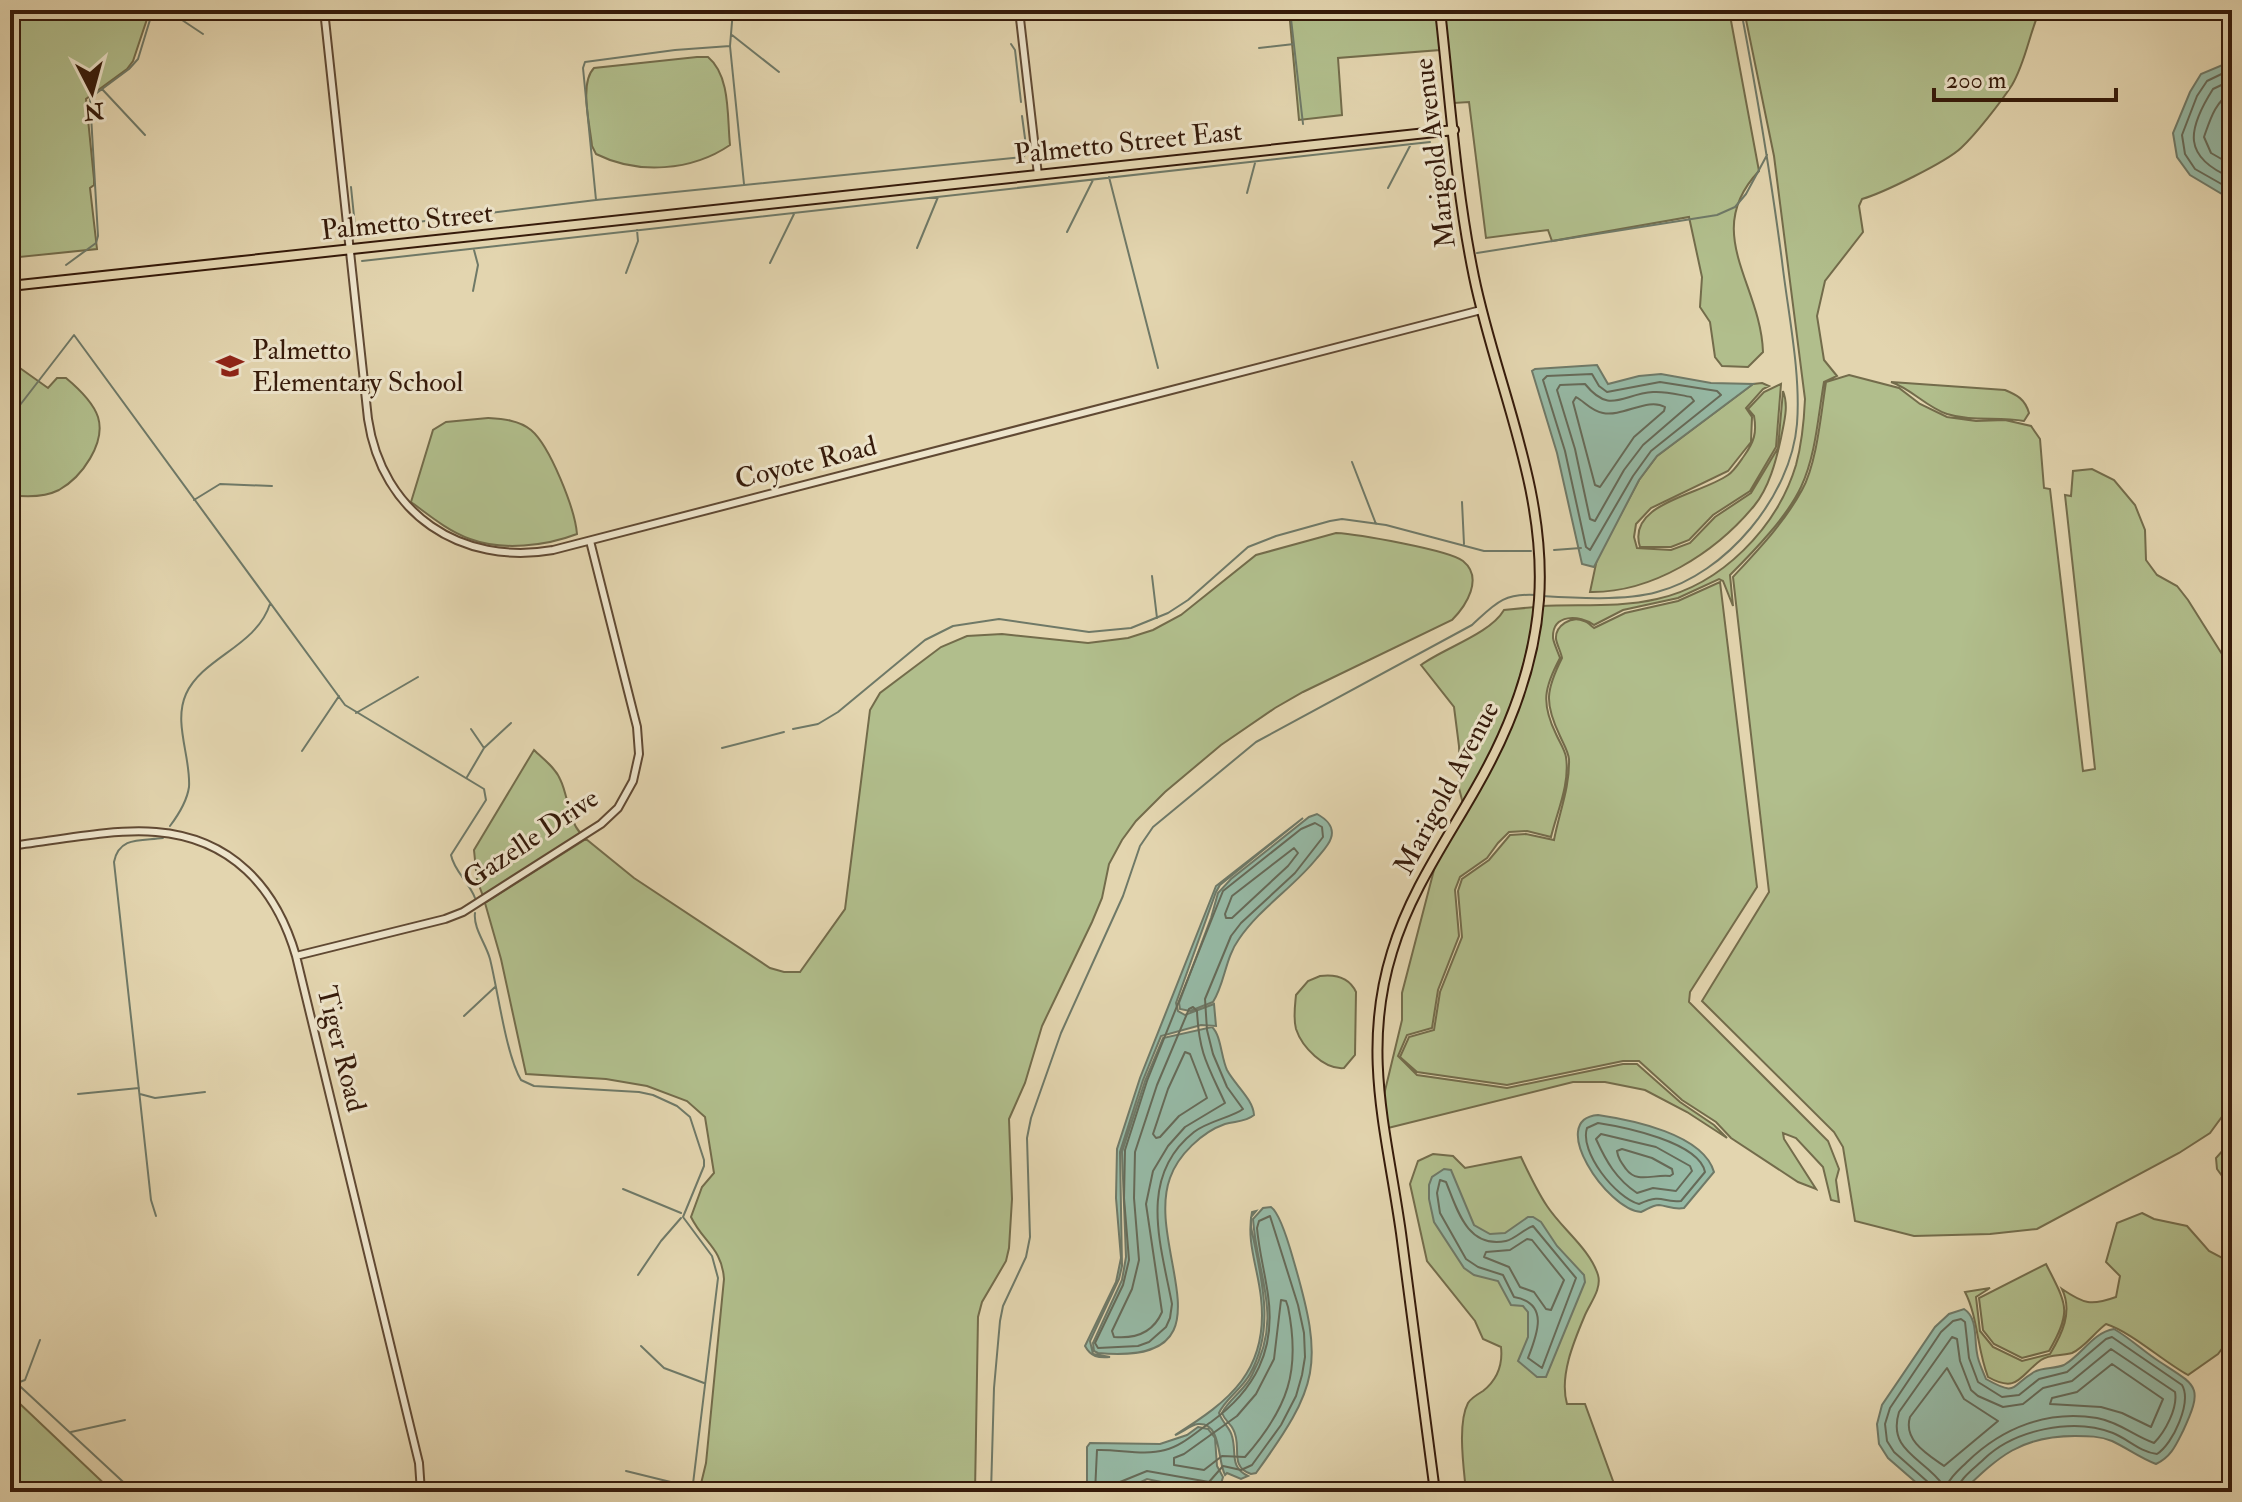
<svg xmlns="http://www.w3.org/2000/svg" width="2242" height="1502" viewBox="0 0 2242 1502" font-family="'IM FELL Double Pica',serif">
	<style>
		.green { fill: #b1be8c; stroke: #736c4b; stroke-width: 2 }
		.water { fill: #96b9a5; stroke: #6f7967; stroke-width: 2 }
		.lines { fill: none; stroke-linecap: round; stroke-linejoin: round }
		.shore { stroke: #666a58; stroke-width: 2 }
		.stream { stroke: #6f7967; stroke-width: 2 }
		.minor-casing { stroke: #604933; stroke-width: 10 }
		.major-casing { stroke: #351a0a; stroke-width: 12 }
		.minor { stroke: #ede4cb; stroke-width: 6 }
		.major { stroke: #e3d5af; stroke-width: 8 }
		.labels { text-anchor: middle; dominant-baseline: central; stroke-width: 6; stroke-linejoin: round; paint-order: stroke }
		.street-label { font-size: 28px; fill: #351a0a; stroke: #ede4cb }
		.poi-label { font-size: 28px; fill: #351a0a; stroke: #ede4cb; text-anchor: start }
	</style>
	<rect width="100%" height="100%" fill="#e3d5af"/>
	<filter id="stains"><feTurbulence type="fractalNoise" baseFrequency=".0025" numOctaves="4"/><feColorMatrix values="0 0 0 0 .2 0 0 0 0 .09 0 0 0 0 .02 0 0 0 .5 -.17"/></filter>
	<radialGradient id="worn" r=".72"><stop offset=".6" stop-color="#630" stop-opacity="0"/><stop offset="1" stop-color="#630" stop-opacity=".3"/></radialGradient>
	<path class="green" d="M10 10H150L133 61 127 69 86 99 94 179V185L90 188 97 249 10 258Z
		M1289 10H1436L1440 50 1338 58 1342 115 1299 120Z
		M1444 10H1729L1759 171C1701 232 1761 284 1763 352L1748 367 1722 366 1715 357 1710 322 1700 307 1702 277 1689 217 1552 241 1548 230 1486 238 1469 102 1454 103Z
		M1744 10H2040C2029 34 2026 61 2012 85 2001 102 1976 134 1961 148 1946 162 1883 193 1862 199L1859 206 1863 232 1825 281 1817 316 1824 360 1837 376 1824 382C1818 416 1816 455 1801 487 1787 517 1754 551 1730 575L1733 606 1723 581 1719 579 1678 598 1623 610 1594 625C1580 615 1552 613 1553 638 1554 644 1558 652 1560 658 1544 688 1541 703 1556 734 1559 741 1565 750 1566 757 1570 784 1557 812 1551 837L1527 831 1509 832 1498 843 1487 858 1460 877 1455 890 1459 936 1438 990 1432 1028 1407 1035 1398 1056 1417 1075 1507 1088 1623 1064H1637L1680 1102 1714 1125 1727 1138 1687 1112 1645 1090 1605 1082H1573L1388 1128 1383 1099 1402 1020V993L1435 866 1511 728 1524 691 1541 606C1580 604 1618 608 1657 599 1721 585 1777 528 1796 465 1802 443 1804 422 1805 399L1774 156Z
		M697 57H708C731 76 727 118 730 145 692 171 638 175 596 154L592 146C590 125 579 83 594 68Z
		M10 361 48 388 57 378H66C78 388 93 402 98 417 106 443 82 477 59 490 45 497 25 497 10 495Z
		M1849 375 1899 388 1920 404 1947 417 1976 421 2005 420 2031 426 2040 439 2044 488 2050 489 2083 771 2095 769 2065 495 2071 496 2073 471 2092 469 2114 480 2135 505 2145 530 2146 560 2157 575 2177 586 2188 600 2232 670V1103L2210 1133 2179 1153 2037 1229 1990 1234 1914 1236 1855 1221 1843 1147 1834 1132 1702 1001 1769 892 1733 577C1758 550 1784 523 1802 490 1817 463 1821 413 1826 382Z
		M1891 382 2005 390C2017 395 2025 399 2029 413L2024 421C1999 416 1972 422 1947 414 1926 407 1912 389 1891 382Z
		M1762 383 1769 386 1763 389 1746 408 1752 417 1751 442 1728 471 1651 508 1636 524 1634 537 1637 548 1671 550 1690 543 1715 517 1751 493 1778 448 1783 391C1789 406 1784 422 1781 438 1776 461 1769 488 1754 506 1715 553 1652 593 1590 592L1597 559 1639 480 1657 456 1753 384Z
		M1781 384 1776 447 1750 491 1713 515 1689 540 1671 547H1640C1626 503 1700 495 1728 475 1734 471 1739 463 1744 456 1754 442 1757 433 1754 416L1748 409 1764 392Z
		M488 418C503 419 519 420 531 430 550 446 575 509 577 534 546 546 502 551 470 539 448 531 430 516 411 502L433 430 446 422Z
		M1336 533C1357 534 1449 550 1463 561 1484 578 1466 606 1452 620L1303 692 1275 708 1221 745 1165 792 1136 821 1122 840 1109 864 1102 898 1092 922 1042 1026 1025 1083 1009 1119 1012 1199 1009 1248 1006 1261 982 1302 978 1317 975 1492H699L706 1463 724 1279C722 1248 703 1242 691 1217L702 1187 714 1173 705 1117 687 1101 647 1086 606 1079 526 1074 501 959 485 903 586 839 634 878 770 968 784 972H800L845 909 870 710 880 693 941 647 967 636 1002 634 1088 643 1128 638 1153 630 1181 615 1256 555Z
		M1720 582 1757 887 1690 992 1689 1002 1828 1141 1839 1169 1836 1180 1839 1202 1831 1200 1823 1167 1796 1138 1783 1133 1784 1139 1816 1189 1798 1182 1731 1138 1716 1122 1682 1100 1639 1061H1623L1507 1085 1417 1072 1400 1057 1409 1037 1434 1030 1440 992 1462 937 1458 891 1462 879 1489 860 1510 835 1526 834 1554 840C1559 813 1570 787 1569 759 1568 751 1563 743 1560 736 1544 703 1546 690 1562 658 1561 652 1557 645 1556 639 1555 626 1571 615 1584 621 1588 622 1591 626 1594 628L1625 613 1678 601Z
		M1535 607C1524 684 1501 737 1463 804L1458 784 1460 778 1459 746 1454 707 1421 665C1444 648 1490 634 1504 610Z
		M534 750C543 759 555 767 560 779 569 797 567 818 581 834L483 896 477 880 474 850Z
		M1320 976C1336 974 1349 977 1356 992L1355 1055 1344 1068C1324 1070 1302 1047 1296 1029 1293 1018 1295 1006 1296 995L1308 981Z
		M2232 1140V1190L2217 1169 2216 1158Z
		M1433 1154 1453 1156 1465 1168 1521 1157C1529 1174 1537 1191 1547 1206 1562 1229 1590 1249 1598 1275 1602 1289 1590 1303 1585 1315 1574 1341 1559 1376 1567 1404H1585L1617 1492H1466C1464 1469 1457 1424 1468 1403 1471 1398 1478 1394 1483 1391 1498 1379 1503 1365 1501 1347L1483 1339 1475 1321 1427 1261 1410 1184 1418 1161Z
		M2142 1213 2154 1219 2187 1226 2209 1251 2232 1263V1335L2218 1354 2188 1375C2161 1360 2133 1333 2106 1324 2095 1332 2084 1348 2072 1353 2063 1356 2049 1354 2041 1360 2020 1375 2018 1394 1988 1377 1977 1349 1978 1317 1965 1292L1990 1288 1976 1297 1980 1331 1993 1347 2022 1361 2050 1354C2062 1334 2073 1312 2062 1289 2084 1304 2091 1306 2116 1297L2120 1276 2106 1262 2117 1223Z
		M2046 1264C2066 1304 2073 1310 2049 1351L2022 1358 1994 1344 1983 1330 1979 1298Z
		M10 1394 18 1402 113 1492H10Z"/>
	<path class="water" d="M2232 61V200L2190 175 2177 157 2173 133 2190 92 2201 74Z
		M1597 365 1608 384 1639 376 1661 374 1711 383 1753 384 1657 456 1639 480 1594 567 1582 564 1557 453 1532 371 1535 369Z
		M1317 814C1326 819 1335 826 1331 838 1329 845 1322 852 1317 858 1294 887 1260 908 1239 939 1225 958 1225 983 1213 1002L1190 1011 1180 1009 1179 1003 1211 918 1218 893 1231 879 1309 817Z
		M1303 818 1220 885 1216 892 1176 1003 1178 1011 1185 1015 1214 1004 1216 1026 1201 1025 1161 1036 1143 1080 1120 1152 1122 1266 1119 1279 1090 1341 1093 1354 1110 1357C1098 1358 1091 1357 1085 1346L1116 1282 1121 1258 1116 1198 1117 1149 1140 1078 1216 886Z
		M1212 1027C1221 1035 1221 1057 1227 1070 1235 1085 1253 1099 1254 1115 1246 1122 1235 1121 1225 1124 1202 1132 1178 1155 1170 1178 1144 1249 1240 1366 1098 1353L1094 1351 1093 1343 1122 1280 1126 1257 1122 1152 1145 1081 1163 1038Z
		M1598 1115C1632 1120 1703 1134 1714 1172L1684 1208C1674 1210 1668 1206 1659 1205 1652 1205 1647 1210 1641 1212 1607 1210 1546 1119 1598 1115Z
		M1444 1169 1451 1170 1474 1225 1490 1234 1505 1233 1528 1217H1533L1541 1222 1557 1246 1584 1275 1585 1282 1546 1377H1537L1518 1361 1528 1337V1312L1523 1306 1511 1305 1498 1281 1474 1275 1464 1268 1434 1222 1429 1199V1185L1432 1177Z
		M1271 1207C1281 1214 1290 1248 1294 1262 1324 1365 1319 1386 1256 1473L1251 1474C1228 1466 1243 1446 1233 1429 1230 1423 1225 1421 1222 1413 1229 1399 1245 1390 1252 1375 1284 1315 1257 1278 1253 1219L1263 1208Z
		M1256 1211 1251 1217V1227C1261 1277 1276 1327 1250 1374 1242 1389 1225 1399 1219 1413 1222 1422 1230 1428 1232 1436 1237 1453 1229 1467 1248 1476L1241 1479 1227 1473 1225 1475C1217 1460 1222 1422 1198 1424 1190 1425 1182 1433 1175 1435 1230 1401 1269 1370 1261 1298 1258 1268 1246 1242 1252 1212Z
		M1964 1309C1978 1318 1974 1338 1977 1353 1978 1362 1983 1371 1986 1379 2018 1397 2010 1386 2034 1372 2043 1367 2055 1369 2064 1365 2083 1354 2092 1333 2114 1329 2130 1338 2144 1352 2160 1362 2197 1386 2204 1386 2183 1431 2176 1445 2171 1457 2156 1464 2140 1458 2127 1448 2112 1441 2100 1436 2088 1436 2075 1436 2021 1436 1999 1456 1962 1492H1927L1888 1458 1879 1444 1877 1424 1882 1405 1935 1327 1949 1314Z
		M1198 1427 1208 1429 1215 1438 1217 1466 1223 1477 1220 1487 1213 1489 1186 1487 1147 1479 1120 1492H1087V1447L1090 1443 1160 1444 1187 1435Z"/>
	<g class="lines">
		<path class="shore" d="M2232 69 2207 81 2197 96 2182 135 2185 154 2195 169 2232 190
			M2232 80 2213 89C2187 130 2182 157 2232 178
			M2232 93C2215 101 2210 120 2204 137L2211 153 2232 165
			M1592 374 1599 386 1607 392 1660 382 1717 391 1721 395 1651 451 1633 476 1590 550 1586 547 1565 451 1543 380 1547 376Z
			M1585 384C1610 415 1622 394 1653 392 1666 391 1679 395 1691 397L1694 401 1643 445 1624 470 1595 521 1590 519 1575 449 1557 390 1560 385Z
			M1576 397C1585 402 1591 411 1603 413 1623 417 1648 397 1665 407L1664 411 1634 437 1600 487 1595 485 1573 402Z
			M1315 823 1322 827 1323 837 1295 873 1241 923 1231 936 1205 999 1207 1030 1213 1054 1227 1087 1243 1109C1233 1117 1208 1121 1194 1132 1137 1177 1161 1245 1172 1304L1170 1318 1166 1327 1149 1342 1138 1346 1098 1348 1095 1343 1123 1285 1129 1260 1124 1198 1125 1150 1147 1081 1223 891 1301 829Z
			M1294 848 1298 853 1288 866 1232 918H1226L1225 914 1232 896Z
			M1193 1007 1197 1011C1199 1054 1208 1066 1225 1103L1185 1127 1168 1146 1153 1171 1146 1204 1162 1312C1153 1333 1136 1339 1114 1337L1112 1331 1132 1289 1139 1260 1134 1198 1135 1152 1157 1085 1189 1009Z
			M1185 1052 1190 1054 1207 1098 1179 1116 1160 1137 1156 1138 1153 1134 1168 1089Z
			M1598 1123C1624 1127 1699 1142 1705 1172L1681 1201C1660 1203 1665 1193 1639 1204 1616 1198 1579 1152 1587 1128Z
			M1601 1134 1656 1147 1690 1166 1692 1171 1676 1191 1653 1188 1637 1193C1616 1179 1606 1161 1596 1139Z
			M1622 1149 1652 1158 1672 1169 1673 1174 1670 1176C1653 1174 1637 1184 1626 1169 1621 1162 1618 1158 1617 1151Z
			M1440 1180 1446 1182C1457 1209 1467 1249 1506 1241 1515 1239 1524 1229 1533 1226L1576 1278 1542 1368 1528 1358C1537 1335 1550 1303 1514 1297L1503 1275 1478 1267 1466 1259 1440 1213 1437 1193Z
			M1527 1239 1532 1240 1564 1280 1551 1310 1546 1309 1534 1292 1520 1287 1509 1267 1484 1257 1486 1252 1510 1250Z
			M1281 1300 1286 1301 1288 1307C1301 1371 1288 1408 1245 1457L1222 1456 1204 1470 1174 1465V1458L1184 1454 1237 1416 1256 1394 1274 1359Z
			M1952 1337 1957 1339 1960 1361 1971 1390 1978 1396 2003 1407 2023 1404 2043 1388 2072 1381 2111 1349 2175 1392C2178 1408 2165 1432 2154 1443 2134 1436 2119 1422 2097 1418 2048 1410 2003 1427 1967 1462 1960 1469 1952 1475 1947 1485H1943C1924 1458 1887 1451 1899 1412Z
			M2112 1364 2163 1399 2151 1427 2122 1413 2101 1407 2050 1404 2052 1398 2077 1392Z
			M1947 1368 1964 1399 1998 1421 1944 1466C1927 1454 1903 1440 1910 1417Z
			M1095 1492 1097 1450C1118 1449 1144 1456 1165 1450 1182 1446 1196 1432 1211 1422 1255 1390 1276 1350 1268 1295 1265 1273 1259 1251 1257 1228L1259 1221 1270 1216 1298 1305 1304 1333 1305 1357 1302 1375 1296 1396 1281 1425 1252 1465 1241 1470 1223 1466 1209 1482 1147 1471 1120 1482 1116 1492
			M1932 1492 1929 1483 1894 1452 1887 1441 1885 1424 1890 1408 1941 1332 1953 1321 1961 1319 1965 1322 1969 1358 1978 1382 2002 1397 2019 1395 2039 1379 2067 1372 2106 1339 2112 1337 2182 1385C2192 1402 2173 1444 2157 1454 2140 1452 2128 1439 2113 1433 2073 1417 2014 1430 1984 1459 1975 1468 1958 1479 1957 1492"/>
		<path class="stream" d="M172 10 182 20 203 34
			M733 10 730 46 744 184
			M1290 10 1303 124
			M732 35 779 72
			M1011 44 1015 50 1021 102
			M1259 48 1294 44
			M102 89 145 135
			M1109 177 1158 368
			M351 187 355 226 356 228H369L596 200 1023 157 1027 153 1022 116
			M1388 188 1411 144
			M1247 193 1255 163
			M596 200 583 68 585 62 675 50 730 46
			M1067 232 1093 180
			M917 248 938 197
			M1477 253 1717 215 1735 207 1746 194 1767 155
			M362 261 1430 142
			M770 263 794 214
			M66 265 96 243 98 236 90 98 129 69 138 59 153 10
			M626 273 638 241 637 230
			M473 291 478 265 474 250
			M10 418 74 335 345 705 484 789 486 800 451 855C454 871 469 882 475 898
			M1352 462 1376 524
			M194 500 220 484 272 486
			M1462 502 1464 544
			M1554 550 1581 548
			M1152 576 1157 618
			M1542 596C1574 598 1626 601 1657 592 1726 574 1791 496 1797 424 1801 373 1788 313 1782 261 1771 177 1757 94 1741 10
			M356 713 418 677
			M471 729 484 748
			M793 729 818 724 838 712 925 640 953 626 999 619 1089 632 1131 628 1168 613 1188 600 1248 547 1276 536 1330 521 1342 519 1386 525 1484 551H1531
			M722 748 784 732
			M302 751 339 696
			M467 777 484 748 511 723
			M170 826C179 814 187 801 189 787 191 757 173 723 186 694 203 657 256 647 270 604
			M475 913C473 928 486 944 490 959 498 991 506 1055 521 1080L534 1086 639 1092 653 1095 677 1106 690 1117 704 1160V1166L683 1217 712 1256 718 1278 692 1492
			M464 1016 495 987
			M78 1094 139 1088
			M140 1094 155 1098 205 1092
			M623 1189 681 1213
			M156 1216 151 1200 114 862C119 836 142 841 163 838
			M638 1275 661 1241 681 1218
			M641 1346 664 1368 704 1383
			M10 1377 134 1492
			M17 1383 25 1380 40 1340
			M71 1432 125 1420
			M626 1471 691 1487
			M991 1492 994 1388 1000 1321 1003 1306 1026 1257 1030 1237 1027 1138 1031 1118 1061 1033 1123 896 1140 846 1153 827 1256 742 1472 625C1495 604 1503 593 1536 595"/>
		<g class="minor-casing">
			<path id="minor" d="M324 10 368 419C382 514 461 566 553 550L1481 310
				M1019 10 1038 175
				M10 846C53 841 114 828 156 832 231 838 276 887 296 956L419 1463 421 1492
				M296 956 445 919 463 912 601 824 618 808 633 781 639 754 637 727 590 541"/>
		</g>
		<g class="major-casing">
			<path id="major" d="M10 286 1454 130
				M1435 1492C1423 1406 1413 1319 1401 1233 1387 1133 1361 1052 1392 952 1410 892 1446 841 1476 788 1510 729 1534 668 1539 600 1547 488 1496 384 1474 277 1456 190 1450 99 1440 10"/>
		</g>
		<use href="#minor" class="minor"/>
		<use href="#major" class="major"/>
	</g>
	<defs>
		<g id="school-bare" transform="scale(2.16)"><path d="M0-5L7-2L0 1L-7-2ZM-4 1L0 2.5L4 1V4Q0 6-4 4Z" fill="#8f2418" stroke="#ede4cb" stroke-width="2.5" paint-order="stroke"/></g>
	</defs>
	<g fill-rule="evenodd">
		<use href="#school-bare" x="230" y="366"/>
	</g>
	<g class="labels">
		<g class="street-label">
			<text transform="translate(1128 143) rotate(-6)">Palmetto Street East</text>
			<text transform="translate(1435 153) rotate(-97)">Marigold Avenue</text>
			<text transform="translate(407 222) rotate(-6)">Palmetto Street</text>
			<text transform="translate(806 463) rotate(-14)">Coyote Road</text>
			<text transform="translate(1447 788) rotate(-62)">Marigold Avenue</text>
			<text transform="translate(531 839) rotate(-34)">Gazelle Drive</text>
			<text transform="translate(341 1049) rotate(76)">Tiger Road</text>
		</g>
		<g class="poi-label">
			<text x="252" y="350">Palmetto<tspan x="252" dy="32">Elementary School</tspan></text>
		</g>
	</g>
	<rect width="2242" height="1502" fill="none" stroke="#e3d5af" stroke-width="40"/>
	<rect x="12" y="12" width="2218" height="1478" fill="none" stroke="#351a0a" stroke-width="4"/>
	<rect x="20" y="20" width="2202" height="1462" fill="none" stroke="#351a0a" stroke-width="2"/>
	<g transform="translate(92 92) rotate(174)" stroke="#ede4cb" stroke-width="6" paint-order="stroke">
	<path d="M0-6L14 30L0 20L-14 30Z" fill="#351a0a"/>
	<text y="-12" font-size="22" font-weight="bold" text-anchor="middle" fill="#351a0a">N</text>
	</g>
	<path d="M1934 88v12h182v-12" fill="none" stroke="#351a0a" stroke-width="4"/>
	<text x="1946" y="88" font-size="24" fill="#351a0a" stroke="#ede4cb" stroke-width="6" paint-order="stroke">200 m</text>
	<rect width="100%" height="100%" filter="url(#stains)"/>
	<rect width="100%" height="100%" fill="url(#worn)"/>
</svg>
